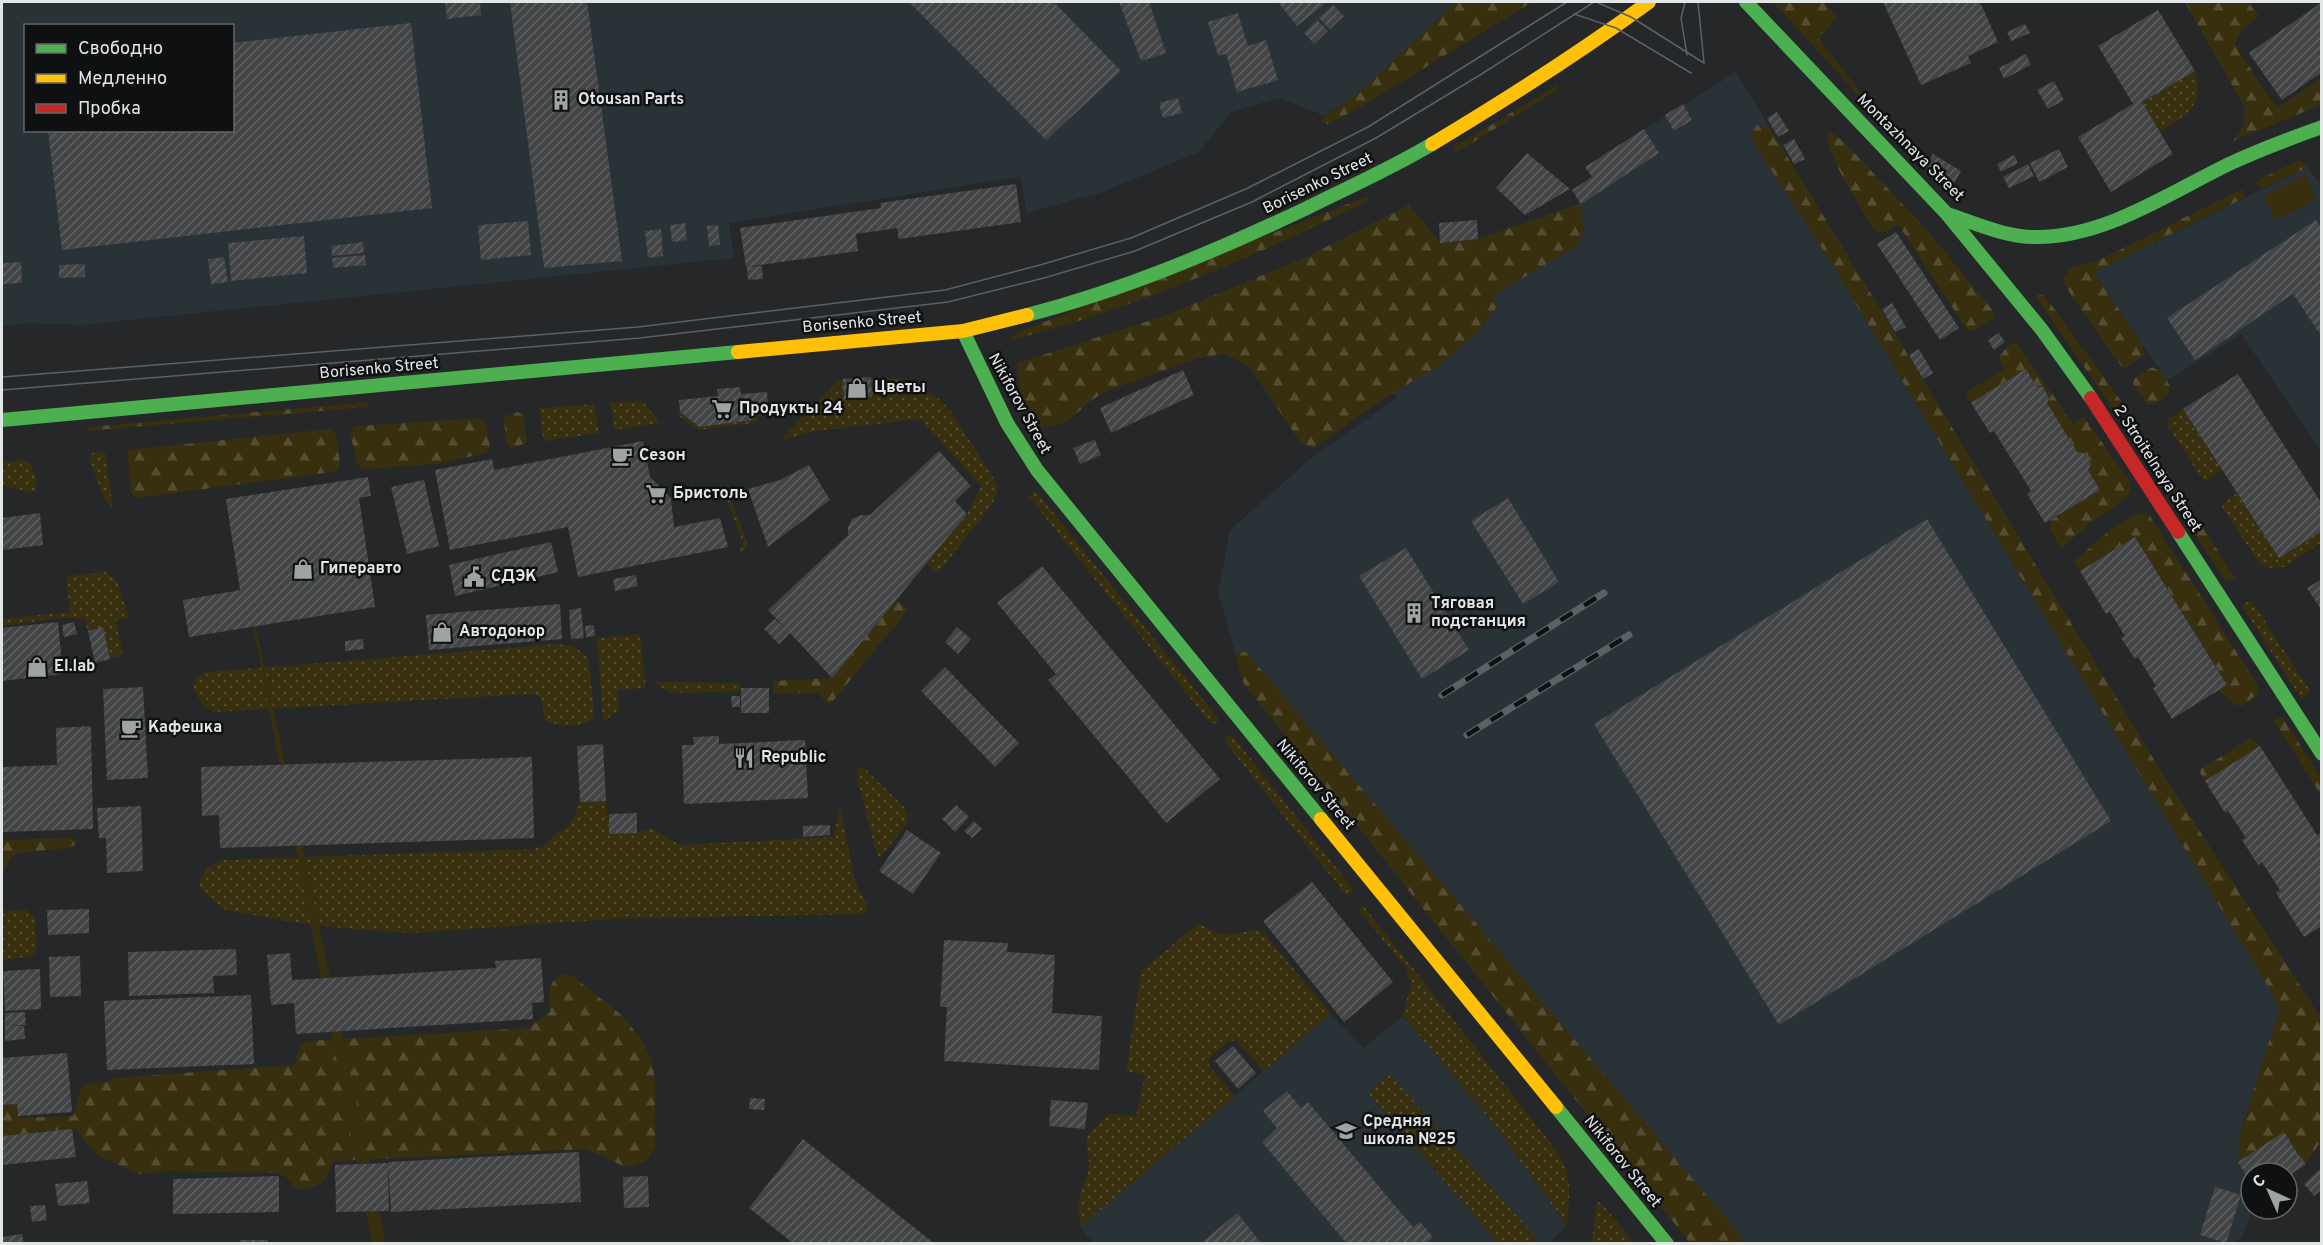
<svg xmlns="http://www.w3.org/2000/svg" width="2323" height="1245" viewBox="0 0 2323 1245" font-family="Overpass,sans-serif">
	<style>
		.built { fill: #283237; fill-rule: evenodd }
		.grass { fill: url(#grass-dots) }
		.forest { fill: url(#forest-firs) }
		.park { fill: #382f0f }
		.building { fill: url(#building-hatch) }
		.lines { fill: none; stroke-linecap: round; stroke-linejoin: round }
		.fast { stroke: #4caf50; stroke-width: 14 }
		.slow { stroke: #ffc107; stroke-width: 14 }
		.jam { stroke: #c62828; stroke-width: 14 }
		.tram { stroke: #5b6164; stroke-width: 1.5 }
		.rail-casing { stroke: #5b6164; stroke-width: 7 }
		.rail { stroke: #0f1011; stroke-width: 4.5; stroke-dasharray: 14; stroke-linecap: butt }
		.labels { text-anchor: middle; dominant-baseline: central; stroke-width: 5; stroke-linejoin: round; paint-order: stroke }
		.poi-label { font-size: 16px; font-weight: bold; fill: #e3e6e7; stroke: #0f1011; text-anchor: start }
		.street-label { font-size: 16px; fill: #e3e6e7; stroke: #0f1011 }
	</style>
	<defs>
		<pattern id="grass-dots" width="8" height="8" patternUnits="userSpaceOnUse" patternTransform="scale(1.5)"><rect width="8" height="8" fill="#382f0f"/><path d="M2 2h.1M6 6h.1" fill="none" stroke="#554d32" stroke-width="1.8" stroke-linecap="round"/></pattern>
		<pattern id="forest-firs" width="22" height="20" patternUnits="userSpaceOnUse" patternTransform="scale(1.5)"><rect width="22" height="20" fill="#382f0f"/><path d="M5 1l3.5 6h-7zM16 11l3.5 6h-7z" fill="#554d32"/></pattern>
		<pattern id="building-hatch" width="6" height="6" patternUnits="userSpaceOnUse" patternTransform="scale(1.5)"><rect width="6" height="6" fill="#424445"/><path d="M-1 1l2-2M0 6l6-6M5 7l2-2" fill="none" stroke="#5d5f60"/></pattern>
	</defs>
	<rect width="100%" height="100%" fill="#252729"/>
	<path class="built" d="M2 2H1456L1361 91 1325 116 1280 98 1231 112 1199 152 1103 192 1027 213 1020 177 729 223 734 258 81 325 27 323 2 326ZM26 26H232V130H26Z
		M1736 72 2164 776 2321 1018V1141L2284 1133 2238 1162 2251 1183V1209H2253L2241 1239 2232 1243H1690L1244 684 1218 592 1230 530 1310 459 1397 398 1304 258 1409 205 1440 243 1478 239 1580 204 1572 190 1592 177 1585 167Z
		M2308 167 2322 187 2321 451 2241 334 2167 381 2094 272Z
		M1331 1014 1363 1048 1403 1016 1493 1123 1567 1226 1548 1244H1094L1080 1227Z"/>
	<path class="grass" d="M2195 71C2205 107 2187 114 2160 132L2142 102Z
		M871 377 902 379 937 397 950 410 998 485 997 495 989 509 938 573 926 564 967 514 981 486 920 419 815 431 783 440V437L837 382 843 379 845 399 872 397Z
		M642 401 661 423 615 430 610 402Z
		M594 404 599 433 544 441 539 408Z
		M768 405 770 407 754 423 698 430 678 415 680 412 699 427Z
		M2183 409 2222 470 2208 480H2203L2200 476 2167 425V420Z
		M102 452 106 455 113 509 104 498 89 459 91 453Z
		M22 460 31 464 37 482 36 490 30 493 2 485V462Z
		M1035 490 1218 718V722L1213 724 1210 723 1029 497Z
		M729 493 747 544 742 554 739 553 743 543 725 494Z
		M2237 493 2279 558 2321 531V543L2284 567 2265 568 2259 563 2223 509 2222 504Z
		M107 572 118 583 129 618 116 621 123 654 110 659 103 628 88 631 85 619 61 618 2 626V619L70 612 66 576Z
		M2252 601 2311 692 2301 699 2241 604Z
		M640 634 646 688 618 690 619 711 603 721 597 638Z
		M557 644C571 645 582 648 589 661L594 712 593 719C581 728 558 727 545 720L541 697 534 694 215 712 204 707 193 689 197 677 206 672Z
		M656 682 740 683V691L671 693 657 684Z
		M1230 735 1233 736 1353 889 1352 893 1348 895 1345 894 1225 742V739Z
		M863 767 904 807 908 816 906 825 880 858 876 852 856 773 858 768Z
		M606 801 610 834 637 833 652 828 680 845 832 837 835 831 840 807 855 881 867 904 866 914 615 919 411 933 376 931 311 925 226 910 208 897 200 888 199 881 208 867 222 860 533 849 544 846 553 836 570 825 580 802Z
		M1363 905 1557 1151C1574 1181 1569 1194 1567 1226L1493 1123 1403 1016 1411 984 1406 968 1359 911Z
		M27 910 35 919 37 950 32 956 2 960V911Z
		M1199 923C1222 939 1230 935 1256 929L1264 933 1331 1014 1264 1071 1236 1040 1228 1042 1209 1058V1065L1235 1096 1080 1227 1078 1203 1081 1189 1088 1174 1089 1162 1086 1139 1089 1133 1109 1114 1136 1116 1145 1075 1126 1071 1141 971Z
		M1389 1074 1541 1243H1498L1368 1093Z
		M1600 1202 1603 1205 1634 1243H1592L1596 1204Z"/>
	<path class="forest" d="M1456 2H1532L1359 108 1328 124 1322 123V119L1361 91Z
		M1773 2H1824L1837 18 1818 38 1893 133Z
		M2185 2H2248L2259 16C2248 24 2237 31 2235 45L2273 103 2278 106 2283 104 2321 78V105L2233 141 2244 126 2245 108Z
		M1558 85V90L1457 152 1453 151 1454 147Z
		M1757 125 1770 128 2164 776 2321 1018V1141L2305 1165 2284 1133 2238 1162 2239 1136 2279 1010 2275 998 1824 251 1755 145 1751 135Z
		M1827 132 1832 133 1844 142 1927 230 1994 312V318L1973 331 1967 330 1900 227 1896 225 1883 233 1875 231C1863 210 1824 153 1827 132Z
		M2297 161 2303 162 2308 167 2261 189 2256 183 2258 180Z
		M2240 190H2243L2244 198 2094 272 2143 346 2144 355 2125 368 2121 366 2071 295 2064 283V276L2074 266 2097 261Z
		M1368 196V201C1253 257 1136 308 1012 340L1016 333Z
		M1581 204 1584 231 1576 246 1492 297 1498 305 1479 331 1441 364 1388 396 1313 448 1300 442 1249 366 1225 354 1198 358 1104 392 1089 402 1068 421 1055 426 1044 427 1031 423C1021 404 1019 384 1017 363L1164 316 1304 258 1409 205 1440 243 1478 239Z
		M2039 295H2044L2127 409 2118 416 2036 297Z
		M2016 342 2073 424 2084 417 2130 482V491L2126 498 2089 524 2063 547 2059 545 2049 528 2051 520 2100 490 2088 470 2091 464 2084 453 2077 452 2047 403 2049 397 2043 387 2036 386 2026 369 1971 403 1967 398V392L2004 369 1999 357 2007 347Z
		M2152 367 2160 371 2171 387 2169 394 2153 405 2147 404 2133 384 2134 379Z
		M369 402 368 407 85 431 89 427Z
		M518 412 523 415 527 443 511 448 507 443 503 417Z
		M479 418 486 422 490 448 486 453 438 464 362 469 357 464 350 432 355 426Z
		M330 429 336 434 340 465 338 470 333 472 136 498 131 493 127 450Z
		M2145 437 2236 579 2225 581 2136 444Z
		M2145 512 2150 516 2258 686 2259 693 2242 706 2235 705 2218 690 2227 684 2135 537 2080 571 2074 562C2095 544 2118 518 2145 512Z
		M896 600 908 610 833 701 828 703 817 693 773 694V681L832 678Z
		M1240 652H1246L1747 1243H1690L1244 684 1236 657Z
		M2282 716 2321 778V795L2274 721Z
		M2251 738 2260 746 2205 781 2200 773 2201 769Z
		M72 838 77 840 75 845 68 848 18 853 11 858 2 875V840Z
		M565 974 574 977 625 1018 642 1041 652 1061 655 1081V1147L646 1161 633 1166H623L586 1149 335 1161C330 1166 330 1169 327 1175 322 1187 308 1189 296 1189L285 1176 275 1173 168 1171 139 1174 99 1156 84 1141 76 1128 2 1136V1105L17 1104 18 1116 20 1118 73 1116C79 1105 76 1094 84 1085L108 1082 114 1078 294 1065 301 1045 308 1041 528 1028 550 1012C550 994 545 981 565 974Z"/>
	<path class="park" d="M2305 175 2316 199 2275 220 2263 196Z
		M221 461 386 1243H372Z"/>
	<path class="building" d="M445 2H480L481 15 447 19Z
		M510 2H587L622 261 544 268Z
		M909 2H1054L1121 71 1046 140Z
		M1119 2H1149L1166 53 1141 61Z
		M1278 2H1327L1297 26Z
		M1883 2H1980L1998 42 1968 56 1971 63 1921 85Z
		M2322 2V72L2282 100 2249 53Z
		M1333 5 1344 16 1330 29 1319 18Z
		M2158 10 2195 71 2142 102 2173 154 2111 192 2078 137 2133 104 2098 46Z
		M1238 13 1248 46 1266 40 1278 80 1237 92 1226 54 1218 56 1208 22Z
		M1317 20 1328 31 1314 44 1304 33Z
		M411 23 432 208 62 250 48 130H232V43Z
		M2025 24 2030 33 2011 41 2007 32Z
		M2026 54 2031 65 2004 79 1999 68Z
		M2054 81 2064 100 2048 109 2037 90Z
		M1178 98 1182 113 1163 118 1159 103Z
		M1683 104 1692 120 1674 131 1665 115Z
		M1777 112 1789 131 1778 137 1767 118Z
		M1644 129 1659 153 1581 204 1572 190 1592 177 1585 167Z
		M1794 139 1805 159 1794 164 1783 145Z
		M2059 149 2068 167 2039 182 2030 163Z
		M1527 153 1570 189 1525 215 1496 188Z
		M1933 154 1961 171 1953 185 1925 168Z
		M2014 155 2018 163 2001 172 1997 164Z
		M2028 164 2034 176 2009 188 2003 177Z
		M1016 184 1021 222 899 239 897 228 856 234 858 251 746 267 740 228 881 208 880 203Z
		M1477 220 1478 239 1440 243 1439 223Z
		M2316 220 2322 228V337L2293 294 2195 360 2167 318Z
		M528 221 531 255 481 260 478 225Z
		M685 223 687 240 672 242 670 225Z
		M718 225 720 245 709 246 707 226Z
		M661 229 663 256 648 258 645 231Z
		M1896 232 1959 328 1940 340 1877 244Z
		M304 236 307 273 231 281 228 243Z
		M363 242 364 253 332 256 331 246Z
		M365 255 366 265 333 268 332 258Z
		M224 257 228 282 211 284 208 259Z
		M21 262 22 283 2 284V263Z
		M85 264V277L59 278V265Z
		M762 266 763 279 748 280 747 267Z
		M1892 303 1906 327 1895 332 1882 309Z
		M1999 333 2005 342 1994 350 1988 340Z
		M1919 349 1933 373 1923 379 1909 355Z
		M2026 369 2036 386 2043 387 2049 398 2047 403 2077 452 2084 453 2091 464 2088 470 2100 490 2045 523 2027 494 2031 491 1994 431 1990 433 1971 403Z
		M1183 370 1194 395 1111 433 1100 408Z
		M2238 374 2322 504V531L2279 558 2183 409Z
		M871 377 872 397 844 399 843 379Z
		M740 387 741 394 767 392 768 405 752 420 699 427 680 412 679 400 718 396 717 389Z
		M1095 440 1101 455 1080 464 1073 448Z
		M643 441 650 477 671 498 674 527 720 518 728 547 578 577 568 527 450 550 435 470 492 459 494 470Z
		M939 451 971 486 955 501 967 514 832 678 790 633 779 644 764 629 775 619 786 629 768 610 848 535V527L852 519 861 515H870Z
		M809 465 830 500 768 547 748 489 780 480Z
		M368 477 371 496 359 498 375 607 189 637 183 600 240 590 226 499Z
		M424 480 439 546 407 554 391 487Z
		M1508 498 1559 582 1523 604 1471 521Z
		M40 513 43 545 2 550V518Z
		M1927 519 2111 821 1779 1025 1594 724Z
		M2135 537 2227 685 2172 719 2153 688 2156 686 2138 657 2135 659 2121 638 2125 636 2110 612 2106 614 2080 571Z
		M551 542 558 572 455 596 449 565Z
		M1406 548 1469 650 1422 679 1359 576Z
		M1042 566 1220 779 1166 823 1048 680 1056 674 997 603Z
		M636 575 638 586 615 591 613 579Z
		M2322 579V611L2307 588Z
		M560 604 562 639 429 650 426 615Z
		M581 608 584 638 571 639 569 610Z
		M58 622 63 674 2 681V628Z
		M74 622 77 634 64 637 62 625Z
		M594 625 595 636 586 637 585 626Z
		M103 627 110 659 95 663 88 631Z
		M957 627 971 639 958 654 945 642Z
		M363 639 364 649 345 651V641Z
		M945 667 1019 743 995 767 921 691Z
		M143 687 148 778 107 780 103 689Z
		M741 688H769V713H741Z
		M731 696H740V707H732Z
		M91 726 93 829 2 832V767L57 765 56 728Z
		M719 736V744L805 740 808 798 684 804 682 745H694L693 737Z
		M603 744 606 801 580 802 577 746Z
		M2260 746 2317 835 2322 833V926L2304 937 2276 893 2280 890 2262 862 2258 865 2242 840 2246 838 2228 811 2225 813 2205 781Z
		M532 757 534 838 220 848 219 815 202 816 201 767Z
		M956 805 969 817 955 832 942 819Z
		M141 806 143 871 107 873 106 838H99L97 808Z
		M637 813V833L609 834V814Z
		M974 821 982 829 972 838 964 831Z
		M830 825V835L803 837V826Z
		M907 830 941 853 913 894 879 871Z
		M1312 882 1393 982 1344 1022 1263 921Z
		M89 909V933L48 935 47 910Z
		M944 940 1008 943 1007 952 1055 955 1052 1013 1102 1016 1099 1070 944 1061 947 1007H940Z
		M236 949 237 975 213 976 214 993 129 996 128 952Z
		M290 953 292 980 496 968 495 961 541 958 544 1002 532 1003 533 1019 296 1034 294 1003 271 1005 267 955Z
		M80 956 81 996 50 997 49 957Z
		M40 969 41 1009 5 1011 3 971Z
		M251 995 254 1064 107 1070 104 1001Z
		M25 1012 26 1025 9 1026H24L25 1039 5 1041V1013Z
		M1233 1046 1256 1073 1238 1089 1215 1061Z
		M67 1053 72 1112 18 1116 17 1104 2 1105V1058Z
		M1287 1091 1301 1108 1308 1102 1413 1227 1420 1222 1433 1237 1425 1244H1347L1262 1142 1277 1128 1263 1111Z
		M750 1098 765 1099 764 1110 749 1109Z
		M1051 1100 1088 1103 1085 1129 1049 1126Z
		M72 1129 76 1157 2 1165V1136Z
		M2284 1132 2305 1165 2287 1177V1173H2251V1183L2238 1162Z
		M803 1139 935 1244H794L749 1208Z
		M579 1152 581 1202 391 1212 388 1162Z
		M388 1163 389 1211 336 1212 335 1165Z
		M2322 1167V1189L2314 1196 2304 1184Z
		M279 1176V1212L173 1214V1179Z
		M648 1176 649 1207 624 1208 623 1177Z
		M87 1181 90 1203 58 1206 55 1184Z
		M2215 1187 2241 1195 2226 1243 2200 1235Z
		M45 1205 47 1220 32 1222 30 1206Z
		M1237 1213 1262 1244H1200Z
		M22 1234 24 1244H2V1237Z
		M240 1240H268V1244H240Z"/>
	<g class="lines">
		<path class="fast" d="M1746 2 1947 214 2042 330 2091 398
			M1947 214C1975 223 2005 237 2035 237 2104 238 2169 193 2229 164 2259 150 2291 138 2322 127
			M1027 315C1124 290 1216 251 1307 208 1349 187 1392 168 1432 144
			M963 331 1007 423 1037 470 1321 819
			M2 420 738 352
			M2178 532 2322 754
			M1556 1107 1667 1244"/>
		<path class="slow" d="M1432 144C1507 99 1579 53 1649 2
			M738 352 963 331 1027 315
			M1321 819 1556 1107"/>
		<path class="jam" d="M2091 398 2178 532"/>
		<path class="tram" d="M1596 2 1631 17 1704 63
			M1685 2 1681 18 1687 55
			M1698 2 1704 63
			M1574 14 1616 28 1691 73
			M2 377 638 327 945 290 1040 265 1131 238 1248 188 1368 127 1567 2
			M2 390 640 338 948 302 1044 278 1135 251 1252 202 1376 138 1480 75 1594 2"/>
		<g class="rail-casing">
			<path id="rail" d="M1442 695 1604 593
				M1467 735 1629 635"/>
		</g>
		<use href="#rail" class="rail"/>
	</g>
	<defs>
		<g id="building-bare" transform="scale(1.62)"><path d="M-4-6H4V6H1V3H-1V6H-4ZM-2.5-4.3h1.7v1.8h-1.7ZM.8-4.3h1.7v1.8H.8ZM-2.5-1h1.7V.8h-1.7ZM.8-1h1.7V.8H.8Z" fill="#a0a3a4" stroke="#0f1011" stroke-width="2.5" paint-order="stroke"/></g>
		<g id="shop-bare" transform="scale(1.62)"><path d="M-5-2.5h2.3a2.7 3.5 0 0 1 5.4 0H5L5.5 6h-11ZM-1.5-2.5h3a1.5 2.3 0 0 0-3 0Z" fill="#a0a3a4" stroke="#0f1011" stroke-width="2.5" paint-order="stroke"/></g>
		<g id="supermarket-bare" transform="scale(1.62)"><path d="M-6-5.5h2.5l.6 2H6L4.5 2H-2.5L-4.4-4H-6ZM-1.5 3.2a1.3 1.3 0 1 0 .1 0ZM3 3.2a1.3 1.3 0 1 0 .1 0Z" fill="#a0a3a4" stroke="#0f1011" stroke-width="2.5" paint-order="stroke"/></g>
		<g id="cafe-bare" transform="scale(1.62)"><path d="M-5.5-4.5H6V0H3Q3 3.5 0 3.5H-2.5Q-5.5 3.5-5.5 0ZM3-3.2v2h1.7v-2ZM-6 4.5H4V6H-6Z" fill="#a0a3a4" stroke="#0f1011" stroke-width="2.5" paint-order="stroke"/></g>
		<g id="civic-bare" transform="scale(1.62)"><path d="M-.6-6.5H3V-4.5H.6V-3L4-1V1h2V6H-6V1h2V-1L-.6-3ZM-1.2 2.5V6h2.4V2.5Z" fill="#a0a3a4" stroke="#0f1011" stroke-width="2.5" paint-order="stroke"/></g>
		<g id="restaurant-bare" transform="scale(1.62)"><path d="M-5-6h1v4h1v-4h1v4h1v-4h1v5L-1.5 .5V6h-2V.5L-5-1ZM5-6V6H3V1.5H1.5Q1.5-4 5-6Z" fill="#a0a3a4" stroke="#0f1011" stroke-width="2.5" paint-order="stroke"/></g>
		<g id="school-bare" transform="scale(1.62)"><path d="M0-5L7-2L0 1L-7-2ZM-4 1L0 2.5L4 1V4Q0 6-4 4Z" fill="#a0a3a4" stroke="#0f1011" stroke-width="2.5" paint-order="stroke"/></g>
	</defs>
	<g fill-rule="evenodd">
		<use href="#building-bare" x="561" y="100"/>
		<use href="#shop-bare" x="857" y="388"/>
		<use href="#supermarket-bare" x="722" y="409"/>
		<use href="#cafe-bare" x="622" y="456"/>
		<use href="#supermarket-bare" x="656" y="494"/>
		<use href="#shop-bare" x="303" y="569"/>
		<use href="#civic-bare" x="474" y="577"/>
		<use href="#building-bare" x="1414" y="613"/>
		<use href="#shop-bare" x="442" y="632"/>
		<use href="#shop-bare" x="37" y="667"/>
		<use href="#cafe-bare" x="131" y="728"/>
		<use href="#restaurant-bare" x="744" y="758"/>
		<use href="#school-bare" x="1346" y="1131"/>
	</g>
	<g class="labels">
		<g class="poi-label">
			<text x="578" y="100">Otousan Parts</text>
			<text x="874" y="388">Цветы</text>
			<text x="739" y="409">Продукты 24</text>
			<text x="639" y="456">Сезон</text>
			<text x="673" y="494">Бристоль</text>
			<text x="320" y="569">Гиперавто</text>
			<text x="491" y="577">СДЭК</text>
			<text x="1431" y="604">Тяговая<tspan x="1431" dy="18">подстанция</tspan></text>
			<text x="459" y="632">Автодонор</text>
			<text x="54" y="667">El.lab</text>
			<text x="148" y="728">Кафешка</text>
			<text x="761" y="758">Republic</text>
			<text x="1363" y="1122">Средняя<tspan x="1363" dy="18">школа №25</tspan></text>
		</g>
		<g class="street-label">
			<text transform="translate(1910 148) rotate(45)">Montazhnaya Street</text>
			<text transform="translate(1318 184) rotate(-26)">Borisenko Street</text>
			<text transform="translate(862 323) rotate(-5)">Borisenko Street</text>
			<text transform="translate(379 369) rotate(-5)">Borisenko Street</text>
			<text transform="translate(1019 404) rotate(61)">Nikiforov Street</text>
			<text transform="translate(2157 469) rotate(57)">2 Stroitelnaya Street</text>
			<text transform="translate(1315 785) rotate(50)">Nikiforov Street</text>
			<text transform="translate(1622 1162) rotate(51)">Nikiforov Street</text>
		</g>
	</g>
	<rect width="2323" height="1245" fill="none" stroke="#e3e6e7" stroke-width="6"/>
	<rect x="24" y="24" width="210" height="108" fill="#0f1011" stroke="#646667" stroke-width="1.5"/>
	<rect x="36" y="44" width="30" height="9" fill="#4caf50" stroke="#646667" stroke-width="1.5"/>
	<text x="78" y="54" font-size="18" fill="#e3e6e7">Свободно</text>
	<rect x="36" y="74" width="30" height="9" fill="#ffc107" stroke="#646667" stroke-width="1.5"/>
	<text x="78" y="84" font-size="18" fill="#e3e6e7">Медленно</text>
	<rect x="36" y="104" width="30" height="9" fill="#c62828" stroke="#646667" stroke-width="1.5"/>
	<text x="78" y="114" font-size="18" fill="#e3e6e7">Пробка</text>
	<g transform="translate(2269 1191) rotate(315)"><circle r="28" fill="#0f1011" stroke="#646667" stroke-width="1.5"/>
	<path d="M0-4.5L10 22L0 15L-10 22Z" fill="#a0a3a4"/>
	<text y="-9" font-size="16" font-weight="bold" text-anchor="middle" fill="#e3e6e7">С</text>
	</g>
</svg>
